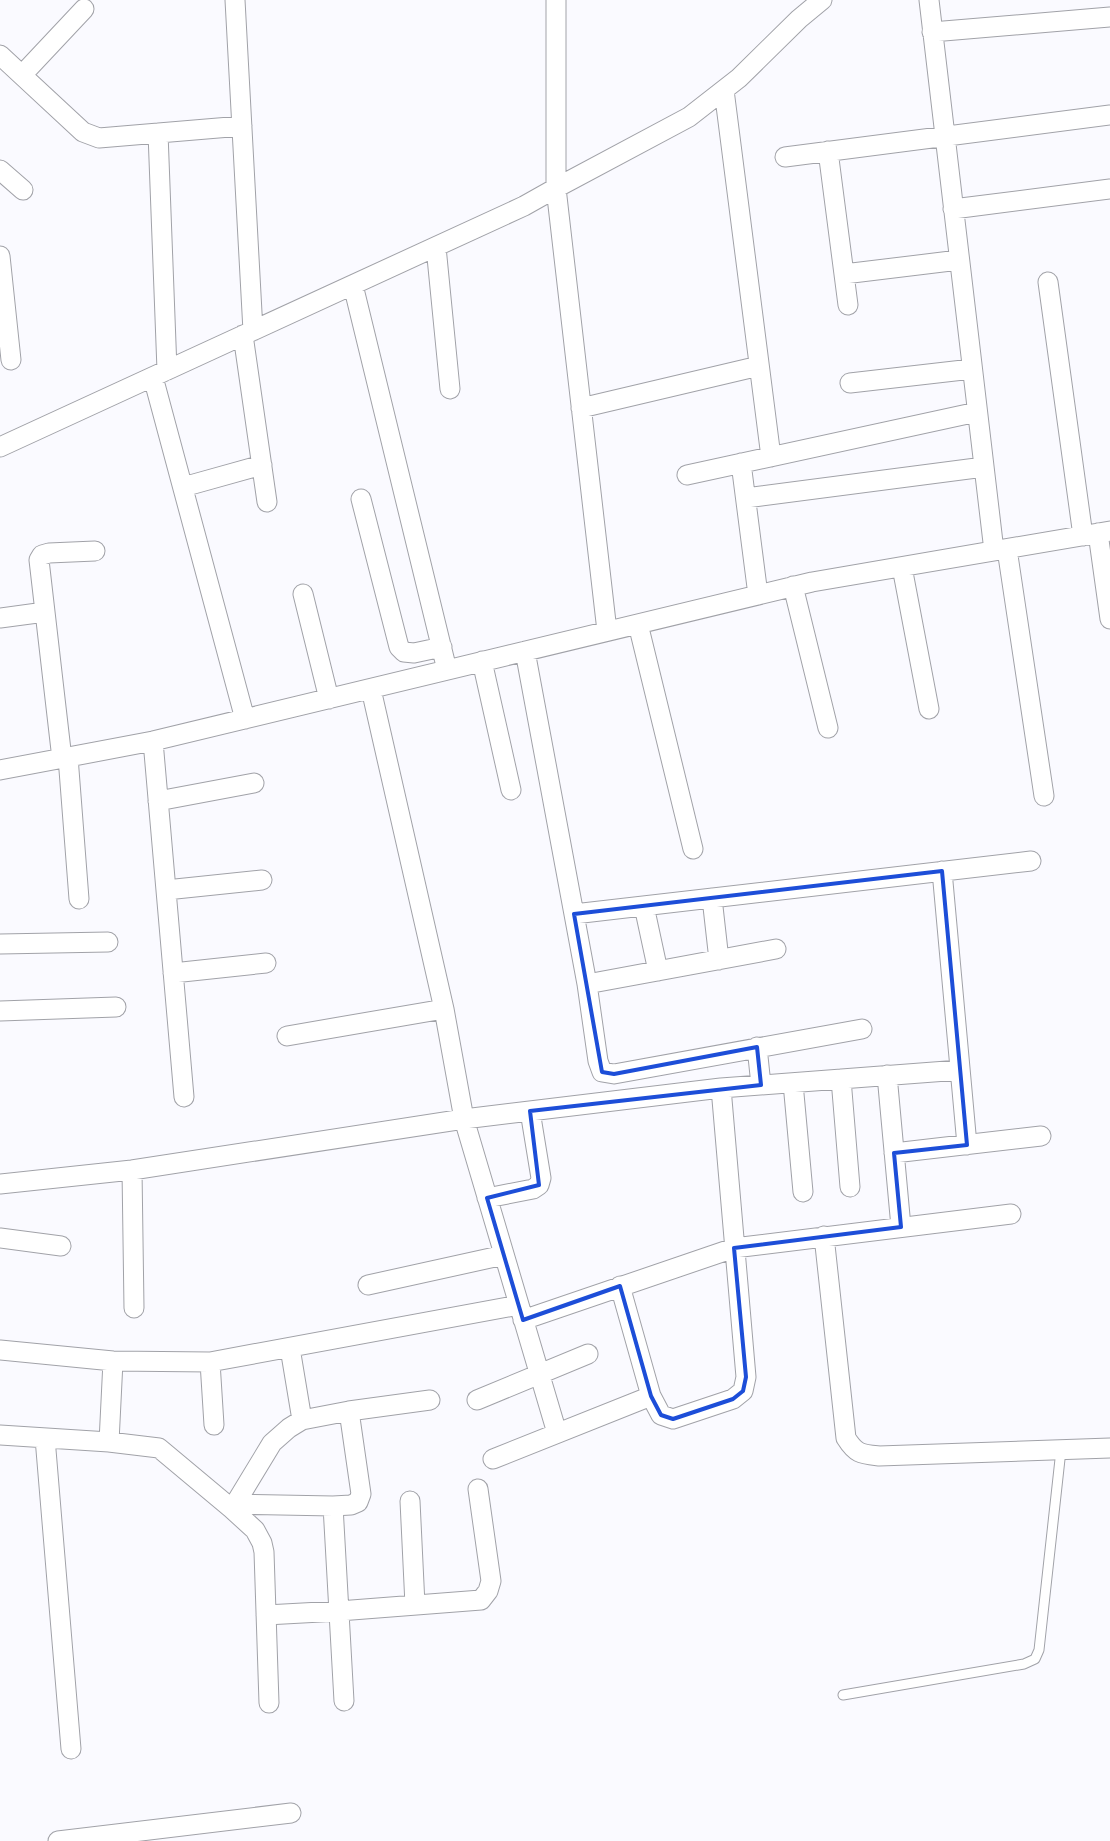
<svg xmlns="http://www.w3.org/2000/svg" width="1110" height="1841" viewBox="0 0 1110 1841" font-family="Quicksand,sans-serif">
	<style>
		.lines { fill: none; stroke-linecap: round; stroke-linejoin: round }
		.service-casing { stroke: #a1a2a8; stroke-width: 11 }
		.minor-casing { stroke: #a1a2a8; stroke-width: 21 }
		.service { stroke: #fff; stroke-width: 9 }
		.minor { stroke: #fff; stroke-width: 19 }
		.marked { fill: none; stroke: #1d4ed8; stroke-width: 4; stroke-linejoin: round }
	</style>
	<rect width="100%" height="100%" fill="#fafaff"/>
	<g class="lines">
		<g class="service-casing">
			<path id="service" d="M843 1695 1024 1664 1035 1659 1039 1650 1061 1450"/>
		</g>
		<g class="minor-casing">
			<path id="minor" d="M235 0 253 331
				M556 0V188L607 631
				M929 0 994 551
				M932 32 1110 17
				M0 55 83 132 99 138 242 126
				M22 75 84 9
				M724 90 771 457
				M158 133 167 370
				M828 151 848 305
				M785 157 1110 115
				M0 170 23 190
				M953 209 1110 189
				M436 247 450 389
				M0 256 11 360
				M844 274 959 260
				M1048 282 1083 536
				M353 285 447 670
				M243 335 267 502
				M153 377 245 719
				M850 383 972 369
				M581 408 759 366
				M0 447 524 206 556 188 689 117 739 78 799 19 822 0
				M741 463 758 595
				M687 475 977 412
				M183 487 262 465
				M746 498 984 467
				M361 499 399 647 404 652 414 653 442 647
				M1098 533 1110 619
				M1007 549 1044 796
				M902 567 929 709
				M793 586 828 728
				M303 594 329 699
				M0 618 45 612
				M638 624 693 849
				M525 651 587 984 598 1061 602 1072 614 1074 862 1029
				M482 661 511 790
				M371 689 444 1009 464 1119 557 1433
				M153 741 184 1097
				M68 757 79 899
				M62 759 39 560 42 555 49 553 95 551
				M0 770 153 741 812 582 1110 531
				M158 801 254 783
				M942 871 967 1145
				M166 890 262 880
				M712 898 719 960
				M644 906 658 971
				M574 914 1031 861
				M0 944 108 942
				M173 973 266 963
				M587 984 776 949
				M0 1011 116 1007
				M287 1036 444 1009
				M757 1047 761 1085
				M887 1075 901 1227
				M841 1079 850 1187
				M793 1083 803 1192
				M894 1153 1041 1136
				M132 1170 134 1308
				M0 1184 132 1170 464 1119 530 1111 721 1088 960 1070
				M487 1198 533 1189 539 1185 541 1178 530 1111
				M824 1236 846 1438C856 1454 861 1454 879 1456L1110 1448
				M0 1238 61 1246
				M368 1285 504 1255
				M620 1286 651 1396 661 1415 673 1419 733 1399 743 1391 746 1377 721 1088
				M523 1320 734 1248 1011 1214
				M290 1348 302 1420
				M0 1350 113 1361 210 1362 519 1305
				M210 1362 214 1425
				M477 1400 588 1354
				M0 1435 109 1442 159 1448 232 1509 255 1530 262 1543 264 1552 269 1703
				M45 1438 71 1749
				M109 1442 113 1361
				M493 1459 651 1396
				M410 1501 415 1605
				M235 1504 333 1506 351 1505 358 1502 361 1494 349 1411
				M333 1506 344 1701
				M232 1509 272 1443 289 1428 302 1420 349 1411 430 1400
				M266 1615 339 1611 481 1600 488 1591 491 1581 478 1489
				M58 1841 291 1813"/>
		</g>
		<use href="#service" class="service"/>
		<use href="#minor" class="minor"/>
	</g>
	<path class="marked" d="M942 871 967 1145 894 1153 901 1227 734 1248 746 1377 743 1391 733 1399 673 1419 661 1415 651 1396 620 1286 523 1320 487 1198 539 1185 530 1111 761 1085 757 1047 614 1074 602 1072 574 914Z"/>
</svg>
